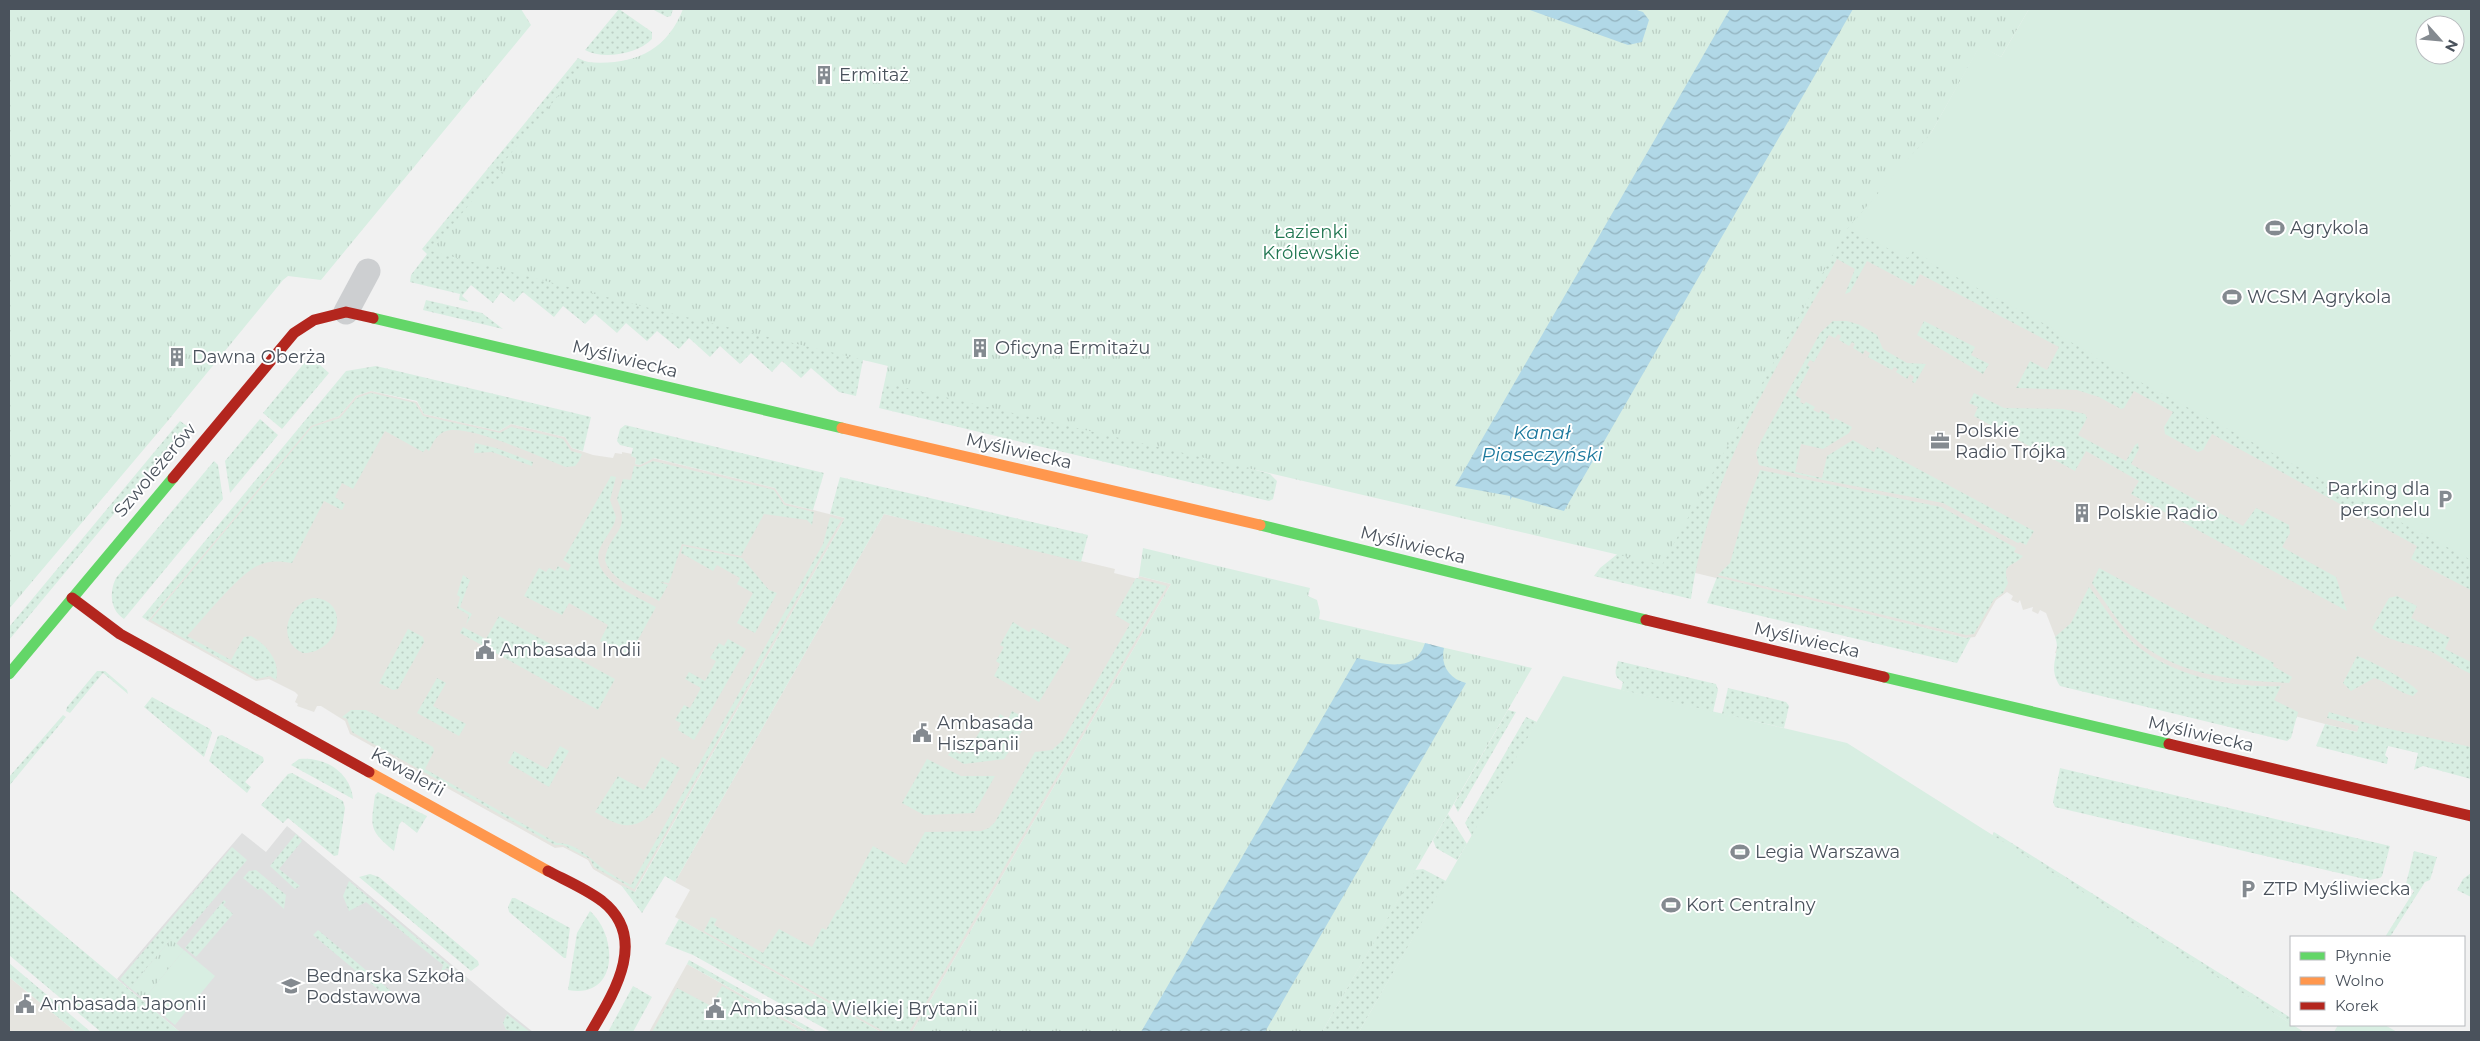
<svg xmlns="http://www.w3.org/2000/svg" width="2480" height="1041" viewBox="0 0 2480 1041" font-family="Montserrat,sans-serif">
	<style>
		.commercial { fill: #e5e4df }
		.education { fill: #dfe0e0 }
		.grass { fill: url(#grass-dots) }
		.park { fill: url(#park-tufts) }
		.pitch { fill: #d8eee2; fill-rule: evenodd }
		.water { fill: url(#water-waves) }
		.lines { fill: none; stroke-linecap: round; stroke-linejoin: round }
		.street { stroke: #cdcfd1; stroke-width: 25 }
		.fast { stroke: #63d668; stroke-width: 11 }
		.slow { stroke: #ff974d; stroke-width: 11 }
		.jam { stroke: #b3261e; stroke-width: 11 }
		.labels { text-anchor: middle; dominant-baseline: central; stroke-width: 4; stroke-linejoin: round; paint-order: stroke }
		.poi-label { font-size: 18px; fill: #4a525c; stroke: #fff; text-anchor: start }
		.park-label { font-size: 18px; fill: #217752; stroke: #fff }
		.street-label { font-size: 18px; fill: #4a525c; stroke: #fff }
		.water-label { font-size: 19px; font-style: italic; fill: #1b789d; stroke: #fff }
	</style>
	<defs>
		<pattern id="grass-dots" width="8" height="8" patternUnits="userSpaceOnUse" patternTransform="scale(1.25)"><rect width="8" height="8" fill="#d8eee2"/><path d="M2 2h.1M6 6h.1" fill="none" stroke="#bbcec4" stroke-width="1.8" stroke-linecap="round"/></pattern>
		<pattern id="park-tufts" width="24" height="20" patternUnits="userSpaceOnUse" patternTransform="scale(1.25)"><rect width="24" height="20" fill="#d8eee2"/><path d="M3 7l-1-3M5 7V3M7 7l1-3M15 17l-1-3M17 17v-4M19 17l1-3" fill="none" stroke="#bbcec4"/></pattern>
		<pattern id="water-waves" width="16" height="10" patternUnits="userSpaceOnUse" patternTransform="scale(1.25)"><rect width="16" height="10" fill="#b1d8e7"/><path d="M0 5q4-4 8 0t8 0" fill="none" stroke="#92b2be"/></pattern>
	</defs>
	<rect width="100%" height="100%" fill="#f1f1f1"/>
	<path class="commercial" d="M1847 229 2471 560V760L2325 724 2055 653 2058 644 2046 613 2040 610 2038 614 2032 611 2033 607 2023 610 2020 600 2018 603 2011 600 2013 596 2007 592 1996 600 1975 637 1966 638 1662 565Z
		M371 391 417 402 424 414 499 431 511 424 565 437 572 448 593 455 613 458 615 453 622 454V452L632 454V456L636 458 635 464 640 465 653 458 775 488 785 503 845 518 634 893 593 869 588 860 563 847 555 848 350 734 345 721 321 706H317L314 712 297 706 298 704 295 702 298 695 295 692 269 679 256 681 148 621 311 425 339 416 356 396Z
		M884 514 1115 569 1114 573 1138 579 1139 576 1171 584 912 1032H881L675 917 690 890 675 882Z
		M687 964 808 1032H649Z
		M9 977 76 1032H9Z"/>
	<path class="education" d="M287 826 508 1012 533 1032H180L117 979 242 833 266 852Z"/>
	<path class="grass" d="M619 9 652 32V39C638 54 603 60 585 50Z
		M652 9H673L671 16 667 17Z
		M578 58C595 67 614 64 632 59L870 361 863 360 856 396 839 392 811 368 801 378 782 361 772 372 751 353 740 364 720 346 710 357 689 338 679 349 657 331 647 341 626 323 617 333 595 314 585 324 563 306 554 317 523 292 514 302 501 292 493 303 471 285 462 296 469 302 459 300 460 294 410 282 411 275 427 254 422 249Z
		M1931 133 1888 230 2471 550V590L2411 559 2417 546 2212 434 2203 450 2198 452 2165 434 2164 427 2173 412 2134 391 2124 408 2121 409 2099 397 2077 390 2016 388 2030 361 2047 370 2059 347 1920 274 1914 286 1867 261 1850 292 1845 294 1855 269 1837 259C1777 367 1708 474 1691 599L1594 576 1600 568 1620 552 1822 226Z
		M426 300 482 313 503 329 423 310Z
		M1833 321H1847L1860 325 1877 335 1883 349 1907 363 1926 364 1915 383 1912 382 1914 377 1910 374 1907 379 1896 372 1898 369 1894 367 1892 370 1868 357 1870 353 1865 350 1863 354 1853 348 1855 344 1852 342 1849 346 1839 340 1841 336 1838 334 1835 338 1829 335 1814 362 1810 360 1807 365 1810 367 1795 395 1801 399 1800 402 1804 404 1806 402 1815 407 1813 410 1819 413 1821 410 1830 415 1829 418 1834 421 1835 418 1852 427 1849 433 1823 449 1801 444 1795 472 1822 478 1827 456 1853 440 1874 452 1877 447 2034 531 2026 545 2020 542 2018 543 1943 503 1823 480 1759 465 1756 453 1761 441 1820 333Z
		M1924 321 1975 347 1971 355 1989 364 1983 374 1917 335Z
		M310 356 329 373 282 429 263 413Z
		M376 366 591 417 583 451 572 448 565 437 511 424 499 431 424 414 417 401 371 391 356 396 339 416 311 426 148 621 142 617 346 371Z
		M888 366 1270 474 1277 481 1273 499 1269 501 879 408Z
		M371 393 415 403 423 416 500 433 511 427 563 439 571 451 582 454 579 461 575 466 566 467C542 458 470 424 446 431 437 434 433 442 429 451L426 449 423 452 385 431 353 489 342 483 335 497 345 504 342 510 324 501 292 563C280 561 268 560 257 566 238 575 203 619 187 636L231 660 244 637 251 636C266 644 281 661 276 680L270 676 257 679 151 620 312 427 340 418 357 398Z
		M1974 393 2004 408 2063 409 2085 414 2087 418 2078 435 2126 461 2135 445 2138 443 2139 449 2131 464 2243 526 2256 508 2289 525 2290 533 2282 547 2336 577 2347 611 2131 494 2139 481 2086 451 2075 471 1974 416 1978 407 1969 403Z
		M260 419 278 435 230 493 225 461Z
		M180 421 187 426 9 640V627Z
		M625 425 824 473 813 510 785 503 775 488 654 458 640 465 635 464 636 458 631 456 633 448 620 445 617 441 620 429Z
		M475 443 496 448 533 462 532 466 492 452 474 453Z
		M214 461 218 465 223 499 124 619C110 610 109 592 116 578Z
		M653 461 774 490 784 505 814 512 812 525 807 520 764 514 741 556 682 544 669 583 660 582 668 585 659 601C642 591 610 581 605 560 609 531 632 533 617 499L623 479 631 480 634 466 640 467Z
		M1760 470 1941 507 2016 548 2014 552 2023 556C2014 567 2001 562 2008 583L2003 593 1994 599 1974 634 1966 635 1718 575 1730 563 1746 507Z
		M611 476 616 477 610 500 616 517C614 529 603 539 599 551 591 579 638 597 656 607L628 658 600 641 608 625 569 603 562 615 524 596 539 568 546 572 549 568 555 571 558 566 568 571 571 565 563 560Z
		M840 477 1088 535 1081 562 884 514 675 882 665 876 642 913 621 885 635 892 845 518 830 514Z
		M830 517 841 520 634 889 594 867 590 859 563 845H555L352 732 347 719 342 717 351 710H366L433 747 434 751 425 769 557 843C574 842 589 857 601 867 610 874 621 880 631 885L823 544Z
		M683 546 742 558 769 590 777 593 755 633 737 623 753 593 737 584 740 578 717 565 713 571 681 553Z
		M2099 568 2274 663 2273 666 2292 677 2289 683C2233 680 2173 676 2131 635 2116 620 2104 600 2092 583Z
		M463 575 470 580 460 607 472 614 466 625 469 615 457 608 460 597 457 595Z
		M1717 577 1966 638 1971 637 1957 663 1707 603Z
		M1136 578 1167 586 909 1032H885L704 931 711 917 717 919 714 925 763 953 779 929 812 947 822 928 826 930 837 910H839L873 846 906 865 925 832 981 831 989 828 995 822 1035 752 1052 750 1063 740 1130 624 1115 615Z
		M2089 587C2102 603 2113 622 2127 637 2165 675 2228 688 2281 686L2274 700 2298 712 2291 738 2287 741 2060 686C2046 665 2062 654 2055 637L2071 623Z
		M2397 596 2417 606 2411 618 2450 638 2445 649 2471 662V674C2458 668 2447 660 2434 653 2414 643 2389 643 2372 628L2389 598Z
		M313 598C352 599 340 653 303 653 275 641 288 603 313 598Z
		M499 616 615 679 598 710 460 633 463 627 486 639Z
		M1013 622 1029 632 1033 628 1071 649 1039 702 994 676 1000 664 996 661 1004 647 1000 645Z
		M408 629 423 637 424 642 398 689 393 690 379 683Z
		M728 639 746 649 694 740 678 730 681 723 675 720 684 705 690 708 701 688 685 679 689 672 705 681 716 661 710 658 719 643 724 646Z
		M2357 656C2368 659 2411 682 2418 691L2413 696C2399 693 2388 682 2374 678L2351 691 2343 683Z
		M1618 661 1716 684 1718 690 1713 712 1621 690 1623 682C1613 677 1615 671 1618 661Z
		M97 671H105L127 690 128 694 103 673 70 713 66 711 67 707Z
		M437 678 446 683 433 706 466 724 459 736 417 713Z
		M1728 688 1786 702 1789 706 1784 728 1722 714Z
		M152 697 210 729 212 733 204 757 144 707Z
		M1508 710 1516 712 1458 812 1454 804Z
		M1012 711 1029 720 1004 759 964 764 948 755 952 750 960 754 962 751 967 753 983 726 991 730 1000 714 1008 719Z
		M2329 712 2381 727 2471 747V779L2423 766 2414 770 2418 753 2388 746 2385 755 2388 758 2387 764 2316 746 2325 724 2357 732 2359 726 2327 718Z
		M63 715 66 717 9 786V777Z
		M1526 717 1537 722 1472 836 1465 823Z
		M222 735 263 757 264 761 245 782 251 787 247 793 209 761 218 736Z
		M560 746 569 751 549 787 508 763 514 751 547 769Z
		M662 757 680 768C667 789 652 833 619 824 611 822 603 816 595 812L618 776 644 790Z
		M299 759C325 756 351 773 353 799L291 765Z
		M927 759 961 776H995L974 813 924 815 902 803Z
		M2060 768 2390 846 2382 876 2380 878 2369 880 2055 807 2053 802Z
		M292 773 343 801 345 808 338 855 334 856 288 818 283 823 261 805 288 774Z
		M378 792 427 816 417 833 402 821 399 825 394 851C368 829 371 827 375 795Z
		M1448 814 1467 844 1457 860 1436 848 1433 840Z
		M1994 832 2291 1018V1024L1992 836Z
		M296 834 302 841 279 869 300 886 295 889 270 866Z
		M232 847 247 860 176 944 171 939 130 988 120 979Z
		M2414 851 2437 857 2430 880 2425 882 2390 937H2385L2414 891 2406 884Z
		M1423 869 1446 881 1359 1032H1322L1415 870Z
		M256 870 286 895 284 909 261 888 258 890 243 878 249 871Z
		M2471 873V897L2457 890 2463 879Z
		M370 874 379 877 478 961 479 965 471 971 359 877Z
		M349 881 467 980 464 983 447 968 441 972 443 965 366 902 349 911 343 896Z
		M9 889 180 1032H101L9 955Z
		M512 898H515L570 928 566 958H564L509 912 508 907Z
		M224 900 226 902 223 905 233 914 196 957 185 948Z
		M590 911C619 937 618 1000 568 990L577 933Z
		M679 919 881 1032H831L693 955 665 944Z
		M318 930 391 991 386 996 313 935Z
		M689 960 817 1032H809L687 964Z
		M9 963 91 1032H76L9 977Z
		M633 986 652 997 633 1032H608Z
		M722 986 804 1032H652L677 988 711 1006Z
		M507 1014 530 1032 506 1030 503 1023Z"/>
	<path class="park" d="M9 9H521L531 25 321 280 288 276 283 280 166 423 9 609Z
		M683 9H2029L2001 57 1980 46 1931 133 1847 229 1662 565 885 383 888 366 645 307 431 251 486 184 491 187 503 173 498 169 586 62C631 66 666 53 683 9Z
		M1143 548 1310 588 1308 596 1317 600 1320 612 1319 619 1532 668 1322 1032H912L1171 584 1139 576Z
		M171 939 184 950 144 999 130 988Z"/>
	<path class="pitch" d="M2029 9H2471V560L2092 356V354L2053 332 2054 329 1930 263 1931 261 1913 251 1908 258 1847 229 1931 133 1980 45 2001 57ZM2425 25H2455V55H2425Z
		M1563 676 1847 743 2304 1032H1359Z
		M184 950 215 976 175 1025 144 999Z
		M2338 1025H2385L2397 1032H2334Z"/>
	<path class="water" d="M1527 9H1634L1643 12 1649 20 1642 42 1628 45Z
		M1730 9H1853L1564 511 1512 497 1510 500V496L1455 486Z
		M1425 643 1444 648C1440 665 1449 679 1466 683L1265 1032H1141L1357 658C1381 663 1415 675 1425 643Z"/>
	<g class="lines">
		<path class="street" d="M346 312 368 271"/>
		<path class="fast" d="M373 318 842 428
			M1260 525 1646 620
			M9 674 173 478
			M1884 677 2169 744"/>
		<path class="slow" d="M842 428 1260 525
			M369 772 548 871"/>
		<path class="jam" d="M173 478 294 333 314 320 346 312 373 318
			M72 598 120 634 369 772
			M1646 620 1884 677
			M2169 744 2471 816
			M548 871C565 880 586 889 602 901 649 938 614 993 591 1032"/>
	</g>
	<defs>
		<g id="building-bare" transform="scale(1.5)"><path d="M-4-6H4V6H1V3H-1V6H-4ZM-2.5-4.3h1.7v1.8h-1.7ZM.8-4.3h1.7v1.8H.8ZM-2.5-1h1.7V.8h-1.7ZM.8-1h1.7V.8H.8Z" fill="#848a90" stroke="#fff" stroke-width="2.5" paint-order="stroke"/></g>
		<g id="stadium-bare" transform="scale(1.5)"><path d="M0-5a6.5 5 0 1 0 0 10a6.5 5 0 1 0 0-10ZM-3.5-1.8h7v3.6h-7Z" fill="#848a90" stroke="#fff" stroke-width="2.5" paint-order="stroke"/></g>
		<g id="office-bare" transform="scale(1.5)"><path d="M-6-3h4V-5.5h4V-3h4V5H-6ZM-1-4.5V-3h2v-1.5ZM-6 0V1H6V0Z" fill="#848a90" stroke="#fff" stroke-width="2.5" paint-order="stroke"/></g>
		<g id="parking-bare" transform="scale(1.5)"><path d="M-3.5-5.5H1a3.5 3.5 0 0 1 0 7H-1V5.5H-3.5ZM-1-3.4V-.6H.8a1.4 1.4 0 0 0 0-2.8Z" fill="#848a90" stroke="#fff" stroke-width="2.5" paint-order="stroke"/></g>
		<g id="civic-bare" transform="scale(1.5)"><path d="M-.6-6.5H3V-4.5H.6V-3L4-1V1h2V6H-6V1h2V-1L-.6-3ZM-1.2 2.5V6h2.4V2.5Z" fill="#848a90" stroke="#fff" stroke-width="2.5" paint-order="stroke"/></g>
		<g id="school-bare" transform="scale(1.5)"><path d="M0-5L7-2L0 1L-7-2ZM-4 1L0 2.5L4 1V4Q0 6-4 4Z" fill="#848a90" stroke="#fff" stroke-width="2.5" paint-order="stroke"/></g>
	</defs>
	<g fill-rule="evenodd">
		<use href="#building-bare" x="824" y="75"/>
		<use href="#stadium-bare" x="2275" y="228"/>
		<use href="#stadium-bare" x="2232" y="297"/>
		<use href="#building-bare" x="980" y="348"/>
		<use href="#building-bare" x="177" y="357"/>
		<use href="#office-bare" x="1940" y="441"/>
		<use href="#parking-bare" x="2445" y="499"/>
		<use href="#building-bare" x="2082" y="513"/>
		<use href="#civic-bare" x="485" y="650"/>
		<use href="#civic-bare" x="922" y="733"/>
		<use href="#stadium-bare" x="1740" y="852"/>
		<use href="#parking-bare" x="2248" y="889"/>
		<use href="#stadium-bare" x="1671" y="905"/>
		<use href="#school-bare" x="291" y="986"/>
		<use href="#civic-bare" x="25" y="1004"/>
		<use href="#civic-bare" x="715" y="1009"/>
	</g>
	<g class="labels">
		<g class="poi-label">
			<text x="839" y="75">Ermitaż</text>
			<text x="2290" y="228">Agrykola</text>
			<text x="2247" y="297">WCSM Agrykola</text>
			<text x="995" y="348">Oficyna Ermitażu</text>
			<text x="192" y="357">Dawna Oberża</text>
			<text x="1955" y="431">Polskie<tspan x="1955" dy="21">Radio Trójka</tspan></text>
			<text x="2430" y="489" text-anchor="end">Parking dla<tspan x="2430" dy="21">personelu</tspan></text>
			<text x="2097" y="513">Polskie Radio</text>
			<text x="500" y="650">Ambasada Indii</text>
			<text x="937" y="723">Ambasada<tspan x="937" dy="21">Hiszpanii</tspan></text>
			<text x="1755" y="852">Legia Warszawa</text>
			<text x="2263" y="889">ZTP Myśliwiecka</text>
			<text x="1686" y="905">Kort Centralny</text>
			<text x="306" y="976">Bednarska Szkoła<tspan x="306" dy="21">Podstawowa</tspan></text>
			<text x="40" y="1004">Ambasada Japonii</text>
			<text x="730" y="1009">Ambasada Wielkiej Brytanii</text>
		</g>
		<g class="park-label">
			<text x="1311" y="232">Łazienki<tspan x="1311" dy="21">Królewskie</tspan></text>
		</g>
		<g class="street-label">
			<text transform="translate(625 359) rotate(14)">Myśliwiecka</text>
			<text transform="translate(1019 451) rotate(13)">Myśliwiecka</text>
			<text transform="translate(155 470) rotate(-50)">Szwoleżerów</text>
			<text transform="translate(1413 545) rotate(14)">Myśliwiecka</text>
			<text transform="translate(1807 640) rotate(13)">Myśliwiecka</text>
			<text transform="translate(2201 734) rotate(13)">Myśliwiecka</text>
			<text transform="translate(408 772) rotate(29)">Kawalerii</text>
		</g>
		<g class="water-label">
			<text x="1542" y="432">Kanał<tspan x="1542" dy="22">Piaseczyński</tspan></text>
		</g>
	</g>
	<rect width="2480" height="1041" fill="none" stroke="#4a525c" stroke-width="20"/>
	<rect x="2290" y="936" width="175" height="90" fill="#ffffff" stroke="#b7babe"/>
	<rect x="2300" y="952" width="25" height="8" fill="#63d668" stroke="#b7babe"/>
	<text x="2335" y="961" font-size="15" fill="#4a525c">Płynnie</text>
	<rect x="2300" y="977" width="25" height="8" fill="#ff974d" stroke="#b7babe"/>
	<text x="2335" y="986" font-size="15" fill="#4a525c">Wolno</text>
	<rect x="2300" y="1002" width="25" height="8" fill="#b3261e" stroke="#b7babe"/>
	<text x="2335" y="1011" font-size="15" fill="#4a525c">Korek</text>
	<g transform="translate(2440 40) rotate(117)"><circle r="24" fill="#ffffff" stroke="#b7babe"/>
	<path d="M0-4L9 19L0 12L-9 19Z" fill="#848a90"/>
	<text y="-8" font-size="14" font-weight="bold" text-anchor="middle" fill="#4a525c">N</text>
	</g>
</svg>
